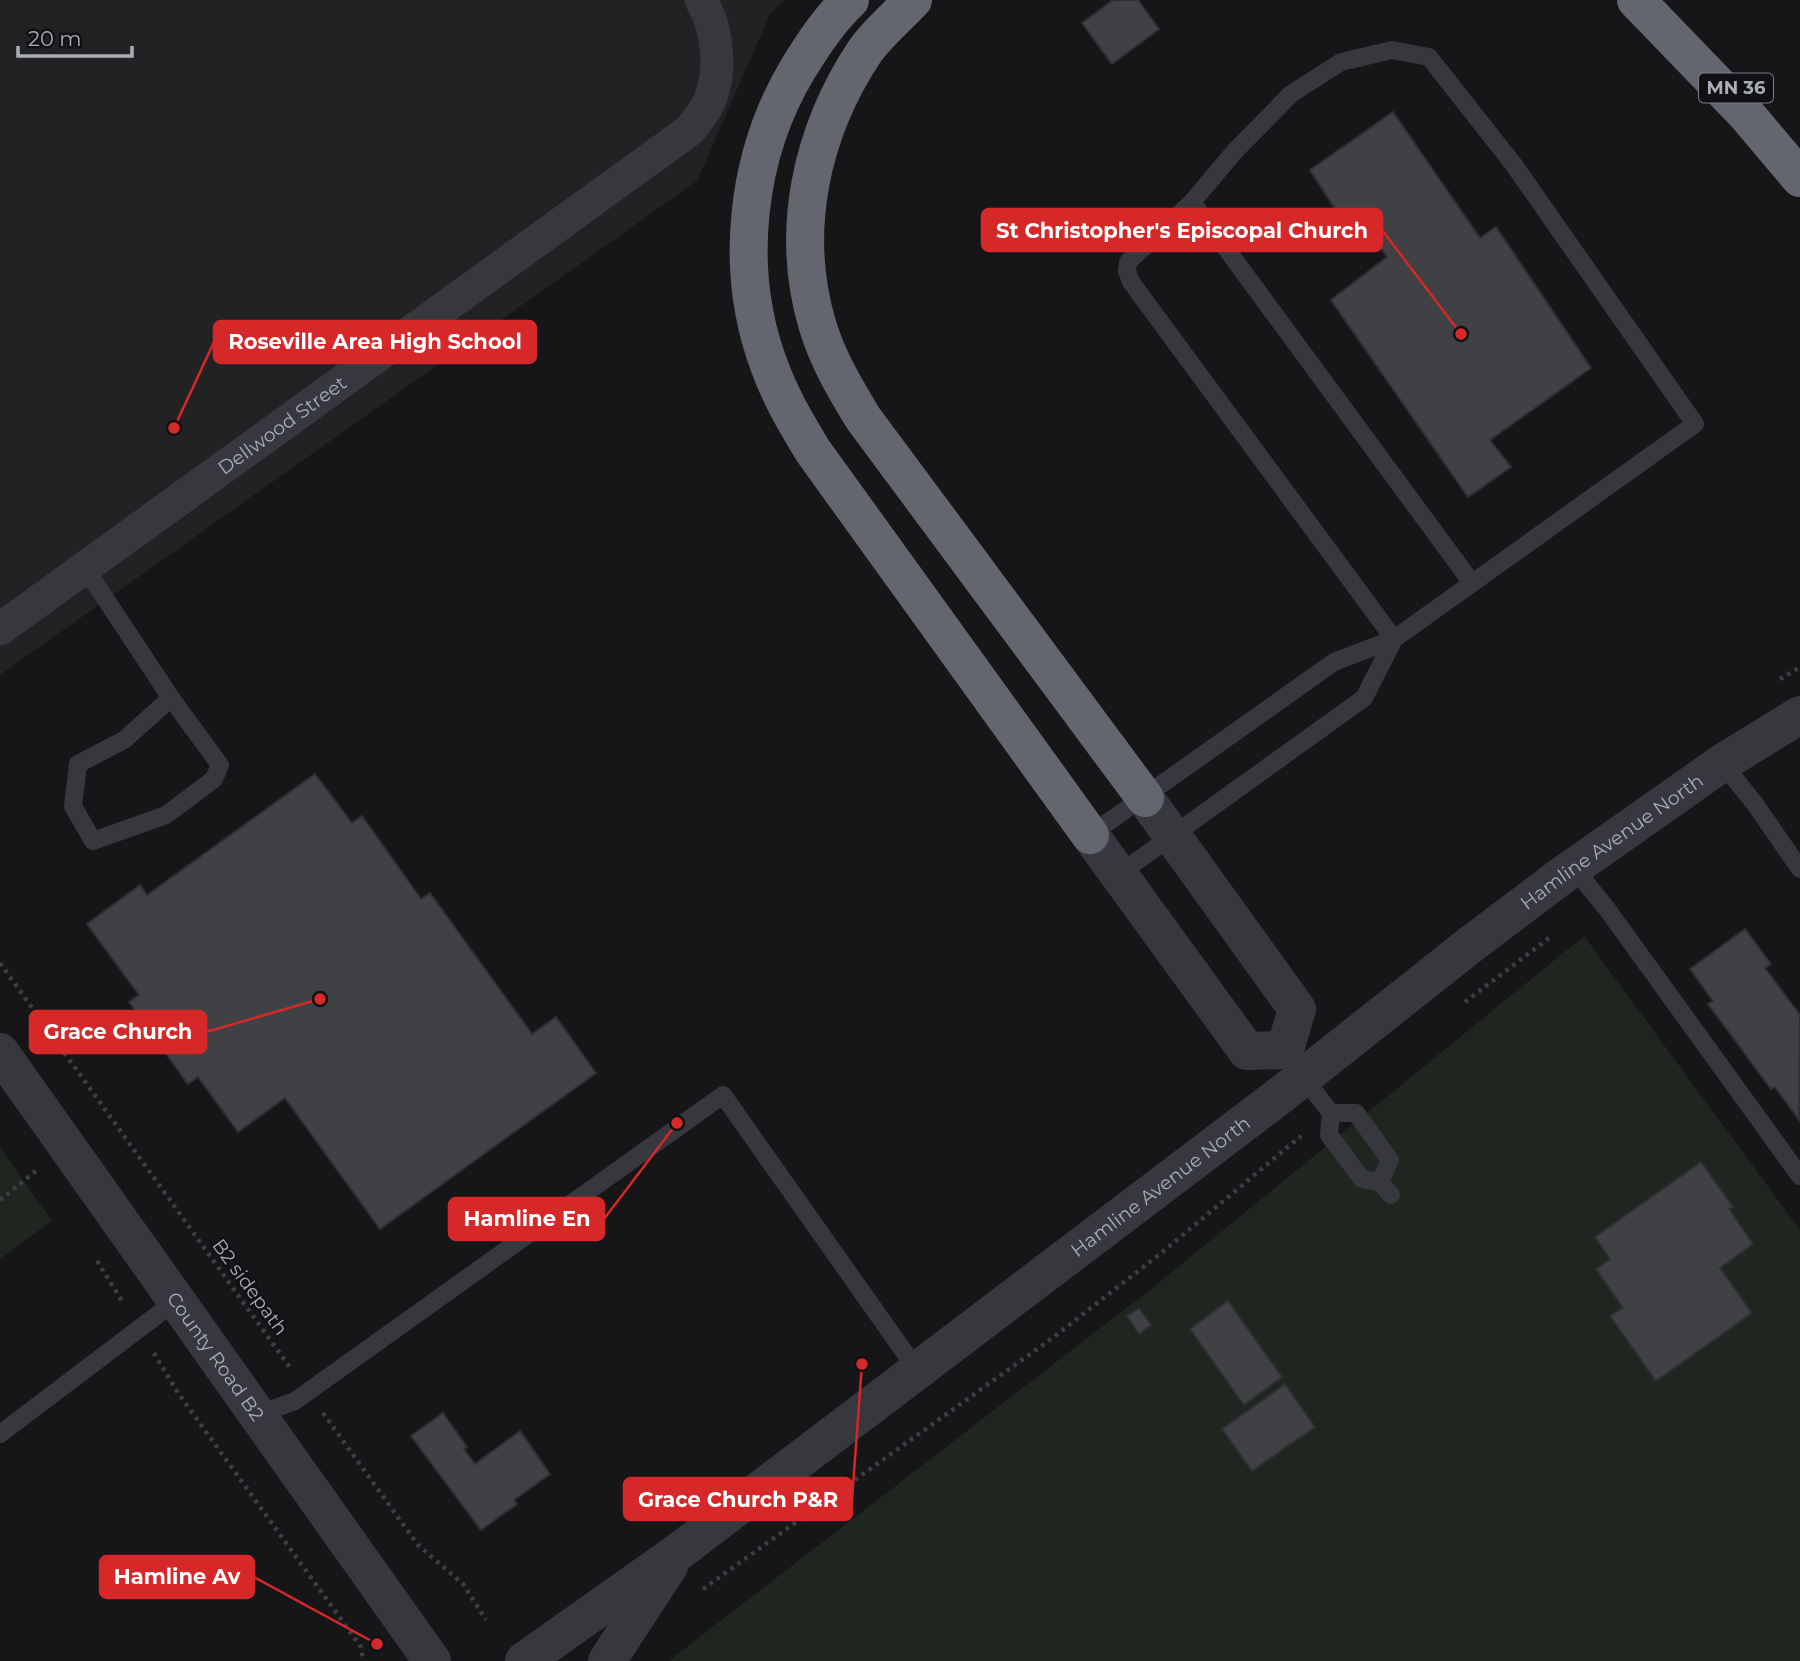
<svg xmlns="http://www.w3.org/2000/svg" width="1800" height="1661" viewBox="0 0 1800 1661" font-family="Montserrat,sans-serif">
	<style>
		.built { fill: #222225 }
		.green { fill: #1e261f }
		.building { fill: #404145; stroke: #303034; stroke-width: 2 }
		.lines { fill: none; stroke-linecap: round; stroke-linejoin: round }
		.path { stroke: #3d3f44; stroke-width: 4.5; stroke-dasharray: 3.5 5; stroke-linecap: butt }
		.service { stroke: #37383d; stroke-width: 18 }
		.minor { stroke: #37383d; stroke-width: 33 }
		.tertiary { stroke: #37383d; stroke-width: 38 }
		.motorway { stroke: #63666e; stroke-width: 38 }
		.labels { text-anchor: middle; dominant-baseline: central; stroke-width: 5; stroke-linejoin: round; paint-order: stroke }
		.shield { fill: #111113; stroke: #7b7e86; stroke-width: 2 }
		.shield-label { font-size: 18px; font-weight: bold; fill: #a8adb8 }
		.street-label { font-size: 19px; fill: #a8adb8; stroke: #111113 }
		.leader { fill: none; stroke: #d62828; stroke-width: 2.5 }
		.callout-dot { fill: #d62828; stroke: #111113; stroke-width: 2.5 }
		.callout { fill: #d62828; stroke: #d62828; stroke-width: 2.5 }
		.callout-label { font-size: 21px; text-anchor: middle; font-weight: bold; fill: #fff }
	</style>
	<rect width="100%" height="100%" fill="#161618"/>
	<path class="built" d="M0 0H786L771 12 697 181 0 675Z"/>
	<path class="green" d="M1584 936 1800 1230V1661H671V1659L1151 1289Z
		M0 1147 52 1221 0 1259Z"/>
	<path class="building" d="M1113 0H1138L1159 29 1112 64 1082 23Z
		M1393 112 1480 238 1496 227 1591 368 1490 440 1511 467 1468 497 1331 300 1387 257 1359 215 1345 224 1310 170Z
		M315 774 352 823 362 816 421 899 430 893 532 1034 556 1017 596 1073 380 1229 285 1098 238 1132 198 1077 188 1084 129 1002 139 995 87 924 140 885 147 895Z
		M1745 929 1771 964 1765 968 1800 1015 1799 1120 1775 1087 1771 1089 1708 1004 1713 1001 1690 969Z
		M1701 1162 1733 1207 1729 1209 1753 1244 1720 1268 1752 1313 1656 1381 1610 1316 1623 1308 1596 1269 1610 1259 1595 1237Z
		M1228 1301 1282 1377 1244 1405 1190 1329Z
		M1139 1308 1151 1325 1139 1334 1127 1316Z
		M1285 1384 1315 1427 1252 1471 1222 1429Z
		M443 1413 467 1447 464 1449 475 1464 520 1431 550 1474 514 1500 517 1504 481 1530 411 1436Z"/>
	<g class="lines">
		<path class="path" d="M1780 679 1800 667
			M0 963 291 1369
			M1465 1002 1553 935
			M0 1200 37 1170
			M97 1261 124 1304
			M154 1353 178 1393 361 1647 363 1661
			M323 1413 418 1545 463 1584 486 1620
			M703 1589 1051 1339 1160 1254 1301 1136"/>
		<path class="service" d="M85 568 171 698 220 765 214 779 166 815 93 841 73 806 78 764 124 740 171 698
			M1394 639 1131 282 1127 271 1128 262 1192 202 1472 583
			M1722 763 1755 804 1800 869
			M1090 835 1334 662 1394 639 1695 424 1514 165 1429 57 1392 50 1341 62 1291 94 1235 151 1192 202
			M1573 867 1607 909 1800 1176
			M1119 874 1364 698 1394 639
			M1303 1077 1331 1113 1329 1135 1362 1179 1380 1182 1391 1195
			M1331 1113H1356L1390 1160 1380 1182
			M259 1414 295 1401 723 1095 917 1370
			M0 1434 177 1300"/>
		<path class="minor" id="s1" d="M0 629 690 130C695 123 701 116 706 108 723 77 719 30 701 0"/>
		<g class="tertiary">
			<path d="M1145 798 1297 1009 1285 1050"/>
			<path d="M1090 835 1247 1051 1285 1050"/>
			<path id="s2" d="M0 1052 432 1661"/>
			<path id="s3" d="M524 1661 678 1552 1278 1097 1470 945 1560 877 1722 763 1800 715"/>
			<path d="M607 1661 669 1566"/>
		</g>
		<path class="motorway" d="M850 0C829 20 814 43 799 67 746 154 733 269 769 365 780 396 796 423 813 451L1090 835
			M913 0C897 17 878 33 865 51 811 132 789 232 818 327 828 360 846 390 863 418L1145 798
			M1636 0 1746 114 1800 178"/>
	</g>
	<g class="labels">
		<rect class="shield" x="1699" y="73.5" width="74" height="29" rx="5"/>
		<g class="shield-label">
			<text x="1736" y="88">MN 36</text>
		</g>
		<g class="street-label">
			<text stroke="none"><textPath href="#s1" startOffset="348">Dellwood Street</textPath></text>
			<text stroke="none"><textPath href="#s3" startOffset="1362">Hamline Avenue North</textPath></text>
			<text stroke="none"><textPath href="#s3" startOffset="794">Hamline Avenue North</textPath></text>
			<text transform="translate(250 1287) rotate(54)">B2 sidepath</text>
			<text stroke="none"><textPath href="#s2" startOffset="373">County Road B2</textPath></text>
		</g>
	</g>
	<path class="leader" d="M1461 334L1382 230M174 428L214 342M320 999L206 1032M677 1123L604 1219M862 1364L852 1499M377 1644L254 1577"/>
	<g class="callout-dot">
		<circle cx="1461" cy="334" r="7"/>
		<circle cx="174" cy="428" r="7"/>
		<circle cx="320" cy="999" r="7"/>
		<circle cx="677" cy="1123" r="7"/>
		<circle cx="862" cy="1364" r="7"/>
		<circle cx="377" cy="1644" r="7"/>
	</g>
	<g class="callout">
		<rect x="982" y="209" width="400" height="42" rx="7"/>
		<rect x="214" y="321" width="322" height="42" rx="7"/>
		<rect x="30" y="1011" width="176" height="42" rx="7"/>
		<rect x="449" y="1198" width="155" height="42" rx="7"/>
		<rect x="624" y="1478" width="228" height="42" rx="7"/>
		<rect x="100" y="1556" width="154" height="42" rx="7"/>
	</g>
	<g class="callout-label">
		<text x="1182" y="238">St Christopher's Episcopal Church</text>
		<text x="375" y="349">Roseville Area High School</text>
		<text x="118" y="1039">Grace Church</text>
		<text x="527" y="1226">Hamline En</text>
		<text x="738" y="1507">Grace Church P&amp;R</text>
		<text x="177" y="1584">Hamline Av</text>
	</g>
	<path d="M18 46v10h114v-10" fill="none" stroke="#a8adb8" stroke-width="3.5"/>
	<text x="28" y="46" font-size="21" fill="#a8adb8" stroke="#111113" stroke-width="5" paint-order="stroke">20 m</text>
</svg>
